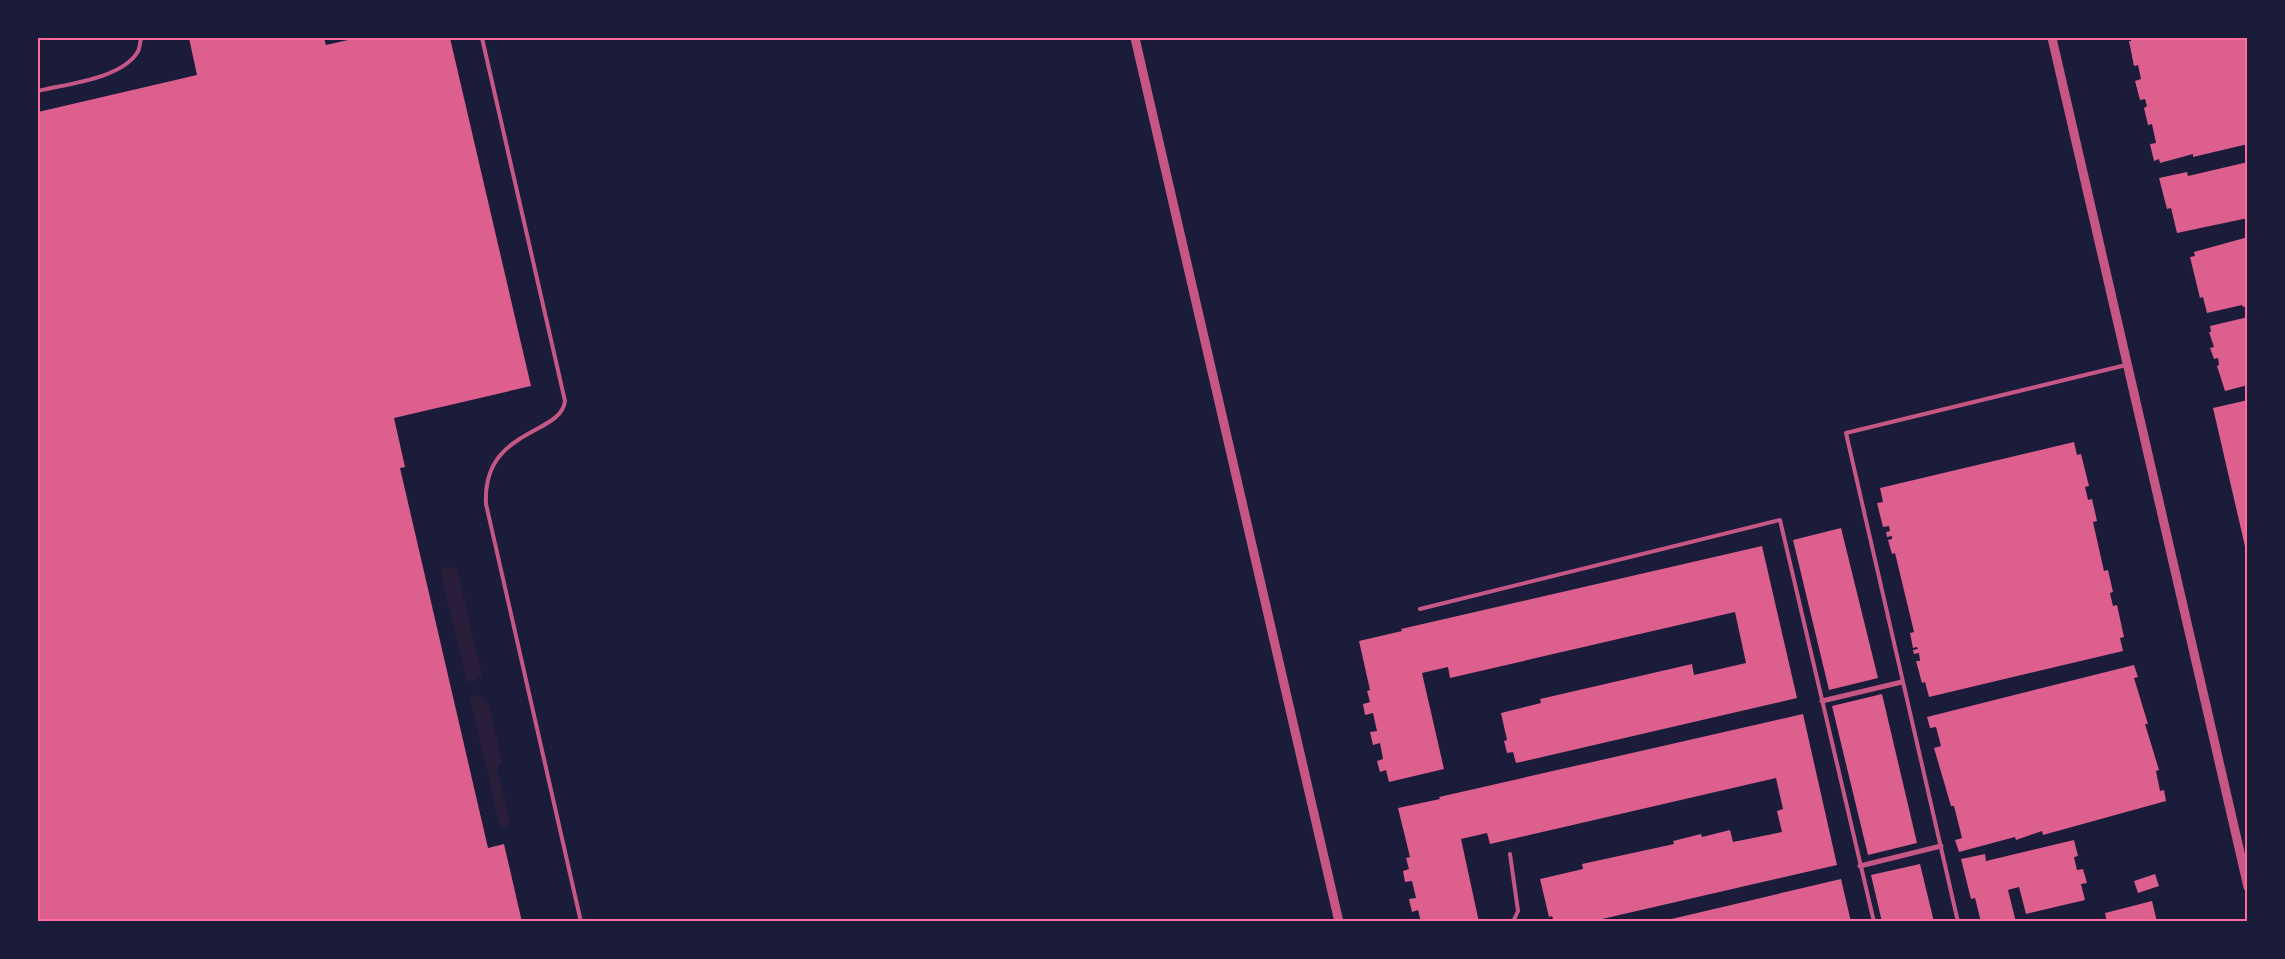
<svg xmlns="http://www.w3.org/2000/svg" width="2285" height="959" viewBox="0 0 2285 959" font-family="'Golos Text',sans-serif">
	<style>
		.green { fill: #2a1e3b }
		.building { fill: #dd5f8e }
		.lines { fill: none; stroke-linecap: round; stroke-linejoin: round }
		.service { stroke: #c65784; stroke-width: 4 }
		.minor { stroke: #c65784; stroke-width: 5 }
		.tertiary { stroke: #c65784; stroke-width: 9 }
		.neatline { fill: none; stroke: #ff6b9d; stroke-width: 2 }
	</style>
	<rect width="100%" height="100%" fill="#1b1b3a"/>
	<path class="green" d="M448 567 457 568 482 676 467 683 440 569Z
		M477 695 489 705 502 762 497 769 510 823 508 826 500 828 470 697Z"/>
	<path class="building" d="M189 38H324L326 45 357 38H450L531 386 394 418 405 467 400 468 488 848 504 844 522 922H38V112L197 75Z
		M2131 38H2248V144L2193 157V154L2160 163 2159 159 2154 161 2150 144 2156 143 2152 124 2148 125 2144 108 2147 106 2145 99 2140 100 2135 81 2141 79 2138 65 2134 66 2129 41H2131Z
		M2248 162V218L2177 233 2171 208 2167 209 2159 178 2187 172 2188 176Z
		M2248 237V306L2243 307 2242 305 2207 313 2203 297 2200 298 2190 257 2195 256 2194 252Z
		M2248 317V385L2225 391 2217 366 2219 365 2218 358 2214 359 2210 348 2214 347 2209 332H2211L2210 326Z
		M2248 400V555H2247L2213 408Z
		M2074 442 2077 455 2081 454 2089 486 2085 487 2088 500 2092 499 2097 521 2093 522 2104 571 2108 570 2113 592 2110 593 2113 606 2117 605 2124 637 2120 638 2123 651 1929 697 1925 682 1922 683 1916 661H1920L1919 653 1914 654 1913 650 1918 649 1917 647 1913 648 1910 633 1914 632 1895 553 1892 554 1888 540 1892 539V536L1887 537 1886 532 1890 531 1889 526 1883 527 1877 503 1883 502 1880 488Z
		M1841 528 1878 678 1829 690 1793 540Z
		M1762 546 1797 698 1516 763 1513 752 1507 753 1504 741 1507 740 1501 713 1541 703 1540 699 1692 664 1694 675 1746 663 1735 612 1450 678 1448 667 1422 673 1444 769 1389 782 1386 770 1380 772 1377 761 1383 759 1380 743 1373 745 1370 732 1377 731 1373 713 1365 715 1363 704 1370 702 1367 691 1370 690 1359 641 1402 631 1401 629Z
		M2134 665 2138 677 2134 678 2148 724H2145L2159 770 2156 771 2160 791 2164 790 2166 801 2043 835 2042 831 2016 840 2015 837 1959 852 1955 840 1962 838 1954 806H1951L1934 748 1941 746 1936 727 1930 728 1927 717Z
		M1882 694 1917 843 1868 855 1832 706Z
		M1803 714 1837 865 1589 922H1554L1552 916 1549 917 1540 879 1583 869 1582 864 1674 844 1673 841 1701 834 1702 837 1730 830 1733 842 1782 832 1777 811 1783 809 1776 778 1490 844 1487 833 1461 839 1479 922H1421L1418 910 1412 912 1409 899 1416 898 1412 881 1405 882 1403 871 1409 869 1406 858 1410 857 1398 808 1440 799 1439 797Z
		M2074 840 2078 856 2074 857 2077 870 2083 869 2087 883 2081 884 2085 900 2026 914 2019 887 2008 890 2016 922H1981L1975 898 1971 899 1961 859 1985 854 1986 861Z
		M1920 864 1934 922H1882L1871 875Z
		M2155 874 2159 886 2138 893 2134 881Z
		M1841 879 1851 922H1663V921Z
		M2152 901 2157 922H2107L2105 913Z"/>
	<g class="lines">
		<path class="service" d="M482 38 565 401C561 436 482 428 486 504L581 922
			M38 91C66 84 120 79 137 53 140 49 140 42 141 38
			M1420 609 1780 520 1874 922
			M1510 854 1518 911 1513 922
			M1958 922 1846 433 2126 365"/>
		<path class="minor" d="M1822 701 1902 682
			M1860 866 1941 846"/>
		<path class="tertiary" d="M1135 38 1339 922
			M2052 38 2248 887"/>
	</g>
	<rect width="2285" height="959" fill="none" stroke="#1b1b3a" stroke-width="78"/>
	<rect x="39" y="39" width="2207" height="881" class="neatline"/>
</svg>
